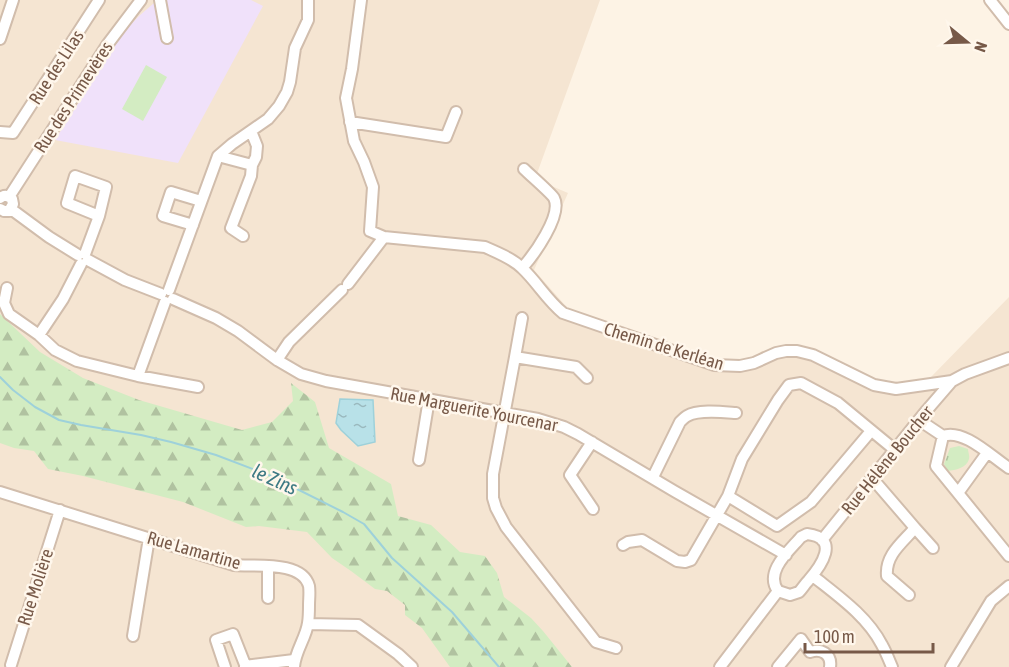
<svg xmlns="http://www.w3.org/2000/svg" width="1009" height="667" viewBox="0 0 1009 667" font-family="'Asap Condensed',sans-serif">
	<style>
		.residential { fill: #f5e5d2 }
		.education { fill: #f0e1fa }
		.grass { fill: #d3ecc2 }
		.forest { fill: url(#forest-firs) }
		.park { fill: url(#park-tufts) }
		.water { fill: url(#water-ripples); stroke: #9ed1da; stroke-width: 1.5 }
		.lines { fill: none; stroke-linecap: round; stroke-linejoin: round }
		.stream { stroke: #9ed1da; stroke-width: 2 }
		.minor-casing { stroke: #d1bdac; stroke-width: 14 }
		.minor { stroke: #fff; stroke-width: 10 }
		.labels { text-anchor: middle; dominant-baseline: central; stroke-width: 5; stroke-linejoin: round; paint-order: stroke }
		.street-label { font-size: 18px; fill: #775948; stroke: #fff7ec }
		.water-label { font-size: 20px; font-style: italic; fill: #3e7a84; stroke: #fff7ec }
	</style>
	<defs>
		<pattern id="forest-firs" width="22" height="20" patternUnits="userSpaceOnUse" patternTransform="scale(1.5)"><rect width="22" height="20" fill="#d3ecc2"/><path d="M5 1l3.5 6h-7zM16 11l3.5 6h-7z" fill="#b0c2a0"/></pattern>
		<pattern id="park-tufts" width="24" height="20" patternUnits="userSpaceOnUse" patternTransform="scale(1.5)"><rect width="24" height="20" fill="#d3ecc2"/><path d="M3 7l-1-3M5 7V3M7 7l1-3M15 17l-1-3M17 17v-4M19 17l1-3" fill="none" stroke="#b0c2a0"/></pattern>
		<pattern id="water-ripples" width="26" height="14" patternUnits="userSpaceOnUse" patternTransform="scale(1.5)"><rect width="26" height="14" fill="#b8e1e8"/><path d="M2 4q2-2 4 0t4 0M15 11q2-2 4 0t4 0" fill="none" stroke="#9ab9be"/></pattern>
	</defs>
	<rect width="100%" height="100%" fill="#fdf3e5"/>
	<path class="residential" d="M0 0H600L535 179 568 193 534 270 572 313 725 363 750 360 762 351 809 347 886 386 919 382 931 377 1009 297V667H0Z"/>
	<path class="education" d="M167 0H251L263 6 178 163 55 140 123 33 139 16 154 3H166Z"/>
	<path class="grass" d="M146 65 167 77 143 121 122 109Z"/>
	<path class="forest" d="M0 314 40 352 83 378 139 400 242 430 272 422 293 401 291 383 315 402 329 448 391 484 398 516 431 525 460 552 485 556 497 573 504 597 531 618 543 631 572 667H450L422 628 405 615V605L387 591 375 589 351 571 332 558 307 532 259 526 246 527 183 502 83 476 48 469 34 451 14 448 0 443Z"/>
	<path class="park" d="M959 446 968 449C968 452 970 456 969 459 967 468 955 470 948 471L944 464 950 448Z"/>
	<path class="water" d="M340 399 373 400 375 442 358 446 341 430 336 423Z"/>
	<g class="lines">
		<path class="stream" d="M0 377 13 390 35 407 59 420 81 425 141 435 171 442 216 455 271 476 343 512 364 524 392 558 452 612 499 667"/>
		<g class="minor-casing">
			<path id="minor" d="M160 0 167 38
				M361 0 352 69 346 98 354 141 364 162 373 187 370 231 384 237 485 247C498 253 512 258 522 268 537 282 547 300 563 313L714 365 740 366 754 363 776 353 786 351H797L813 355 874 385 896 389 952 381 965 374 1009 358
				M990 0 1009 24
				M0 39 13 0
				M350 122 446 137 456 112
				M0 132 13 133 99 0
				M218 156 252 165
				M9 197 107 45 141 0
				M0 198C4 195 9 195 12 199L13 204 9 211H4L0 209
				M11 209 49 237 78 255
				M193 225 163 216 171 192 201 201
				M243 236 231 228 251 176 252 165 256 157 257 146 251 131
				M85 254 99 216 106 187 75 176 67 203 99 216
				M88 260 125 280 161 294
				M522 268C533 256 563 215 554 198 551 193 530 175 524 169
				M348 284 384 237
				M7 288 4 303 9 314 39 335 55 350 77 361 138 376 198 387
				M169 290 218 156 232 144 268 119 279 106 287 92 290 82 295 48 308 20V0
				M173 299 216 318 238 331 277 360 301 374 326 381 538 419 564 427 578 434 674 491 786 555
				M39 335 63 299 81 264
				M515 357 522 318
				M277 360 289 342 342 290
				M138 376 165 302
				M587 378 576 367 515 357 493 474V498L496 508 506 527 596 642 616 648
				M919 420 943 436C963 428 992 457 1009 468
				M943 436 936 466 1009 556
				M592 442 570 475 593 509
				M419 460 429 399
				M653 477 680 422C681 421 685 417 687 416 698 409 723 412 736 413
				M872 478 915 528C902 543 885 555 887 576L909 595
				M0 492 234 565C254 567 302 560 309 586 310 592 309 599 309 605 309 611 309 617 308 623 306 638 295 651 294 667
				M958 493 987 453
				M728 496 777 526 811 502 871 431
				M915 528 933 548
				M807 534C841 538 821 566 808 581 805 584 802 589 799 592 796 593 793 594 790 595L778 591C764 572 789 551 801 537Z
				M822 540 927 410 952 381
				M623 545 628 542 642 540 677 561 685 562 691 560 728 496 742 459 778 400 789 385 801 383 838 403 895 450
				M813 576C838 596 867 616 882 645 886 652 889 660 892 667
				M268 598V566
				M308 624 358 625 398 654 412 667
				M133 636 149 538
				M11 665 60 510
				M245 666 294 660
				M225 667 216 640 233 634 246 667
				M720 667 778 591
				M778 667 801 639 810 652C821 648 832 654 830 667
				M951 667 991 601 1009 586"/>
		</g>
		<use href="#minor" class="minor"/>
	</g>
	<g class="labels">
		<g class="street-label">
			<text transform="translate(56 67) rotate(-57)">Rue des Lilas</text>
			<text transform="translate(73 97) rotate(-57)">Rue des Primevères</text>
			<text transform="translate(664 346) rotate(17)">Chemin de Kerléan</text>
			<text transform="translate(474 409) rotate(11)">Rue Marguerite Yourcenar</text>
			<text transform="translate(887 460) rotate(-51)">Rue Hélène Boucher</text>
			<text transform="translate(194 550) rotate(16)">Rue Lamartine</text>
			<text transform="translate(35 587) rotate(-72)">Rue Molière</text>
		</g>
		<g class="water-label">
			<text transform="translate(275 479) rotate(24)">le Zins</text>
		</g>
	</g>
	<g transform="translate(967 42) rotate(109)" stroke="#fff7ec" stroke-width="4.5" paint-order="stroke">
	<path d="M0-4.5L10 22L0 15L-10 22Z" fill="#775948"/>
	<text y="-9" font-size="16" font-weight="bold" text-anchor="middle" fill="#775948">N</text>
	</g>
	<path d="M805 643v9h128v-9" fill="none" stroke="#775948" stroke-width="3"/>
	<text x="814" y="643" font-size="18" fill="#775948" stroke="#fff7ec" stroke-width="4.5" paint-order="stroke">100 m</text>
</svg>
